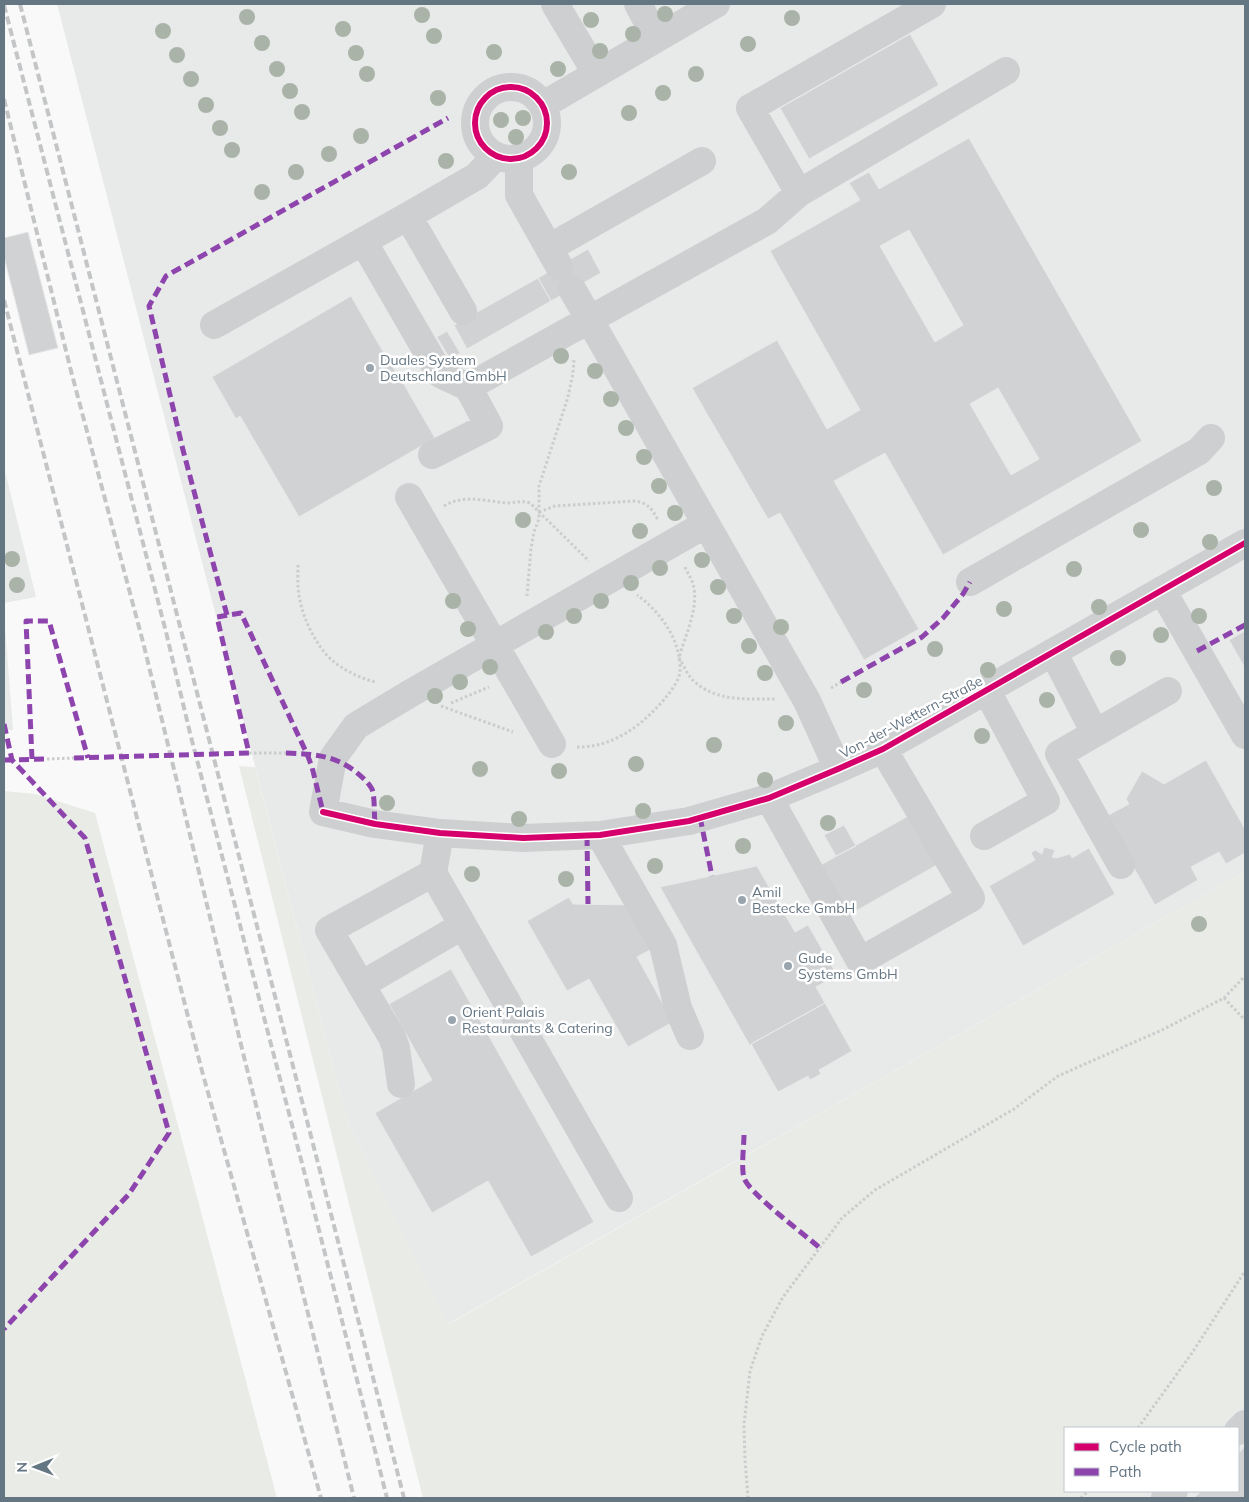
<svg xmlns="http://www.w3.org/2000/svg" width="1249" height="1502" viewBox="0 0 1249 1502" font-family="Mulish,sans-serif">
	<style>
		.built { fill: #e8e9e9 }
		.green { fill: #e8ebe6 }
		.building { fill: #d0d2d3; stroke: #e8e8e8; fill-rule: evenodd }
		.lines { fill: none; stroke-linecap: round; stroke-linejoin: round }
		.path { stroke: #cbcccd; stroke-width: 3; stroke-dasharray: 2.5 2.5; stroke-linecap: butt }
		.minor { stroke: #cecfd0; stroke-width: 28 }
		.rail { stroke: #c3c5c6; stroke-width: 4; stroke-dasharray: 8 4; stroke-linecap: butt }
		.quiet { stroke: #8e44ad; stroke-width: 5; stroke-dasharray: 10 5; stroke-linecap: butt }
		.cycleway-casing { stroke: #fff; stroke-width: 9 }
		.cycleway { stroke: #d6006c; stroke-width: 6 }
		.tree { fill: #a9b3a7 }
		.poi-dot { fill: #99a4ac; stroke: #fff; stroke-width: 2 }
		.labels { text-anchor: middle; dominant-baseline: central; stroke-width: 5; stroke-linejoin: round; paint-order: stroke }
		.poi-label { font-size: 14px; fill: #657683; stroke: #fff; text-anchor: start }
		.street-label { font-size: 14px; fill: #657683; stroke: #fff }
	</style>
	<rect width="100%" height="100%" fill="#f9f9f9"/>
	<path class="built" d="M57 4H1245V872L448 1324 347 1120Z
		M4 467 36 597 4 603Z
		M4 614 13 730H4Z
		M1245 1403V1498H1140L1148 1491H1238V1428H1217Z"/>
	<path class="green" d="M239 766 255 767 347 1120 449 1324 1245 872V1403L1217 1428H1065V1491H1148L1140 1498H423Z
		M4 791 35 794 95 813 277 1498H4Z"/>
	<path class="building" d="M910 34 939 85 809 159 780 108Z
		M969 138 1142 441 943 555 885 453 834 481 919 629 864 660 780 513 768 519 692 388 777 340 827 429 860 410 770 251 860 200 849 183 869 172 879 189ZM909 230 963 325 935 342 880 246ZM998 388 1039 459 1011 475 970 404Z
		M28 232 58 348 29 355 4 257V238Z
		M588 249 601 273 551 301 538 278Z
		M538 278 551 301 467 349 454 325Z
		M351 296 385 355 402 381 435 438 299 517 240 416 236 419 212 377Z
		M447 331 460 353 450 359 437 337Z
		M1245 631V668L1229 640Z
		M1206 760 1245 829V853L1226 864 1219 852 1191 867 1198 880 1155 905 1105 817 1129 804 1126 799 1142 771 1164 784Z
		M910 815 937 865 847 916 819 866Z
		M844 825 856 846 836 856 824 835Z
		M1044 847 1055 850 1052 857 1056 858 1070 854 1072 858 1089 848 1115 894 1023 946 989 886 1035 860 1031 853 1035 850 1042 854Z
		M757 866 795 932 808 925 837 975 816 987 825 1003 751 1044 750 1046 660 887Z
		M569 897 573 904 633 905 657 946 637 957 673 1022 628 1047 589 979 567 991 527 921Z
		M451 969 594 1222 531 1257 488 1181 432 1213 375 1113 432 1080 389 1004Z
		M825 1003 852 1051 819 1070 821 1074 810 1080 808 1076 778 1092 751 1044Z
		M1245 1446V1498H1194L1201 1491H1238V1454Z"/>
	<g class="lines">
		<path class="path" d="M444 506C464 494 485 501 507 503 515 503 521 500 530 503L589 561
			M539 512 555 506 635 501C648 503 652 509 658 520
			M298 565C298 576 297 588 300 600 303 619 318 649 333 661 345 671 360 678 375 682
			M685 567C687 572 690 576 692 581 701 605 685 635 679 658 683 664 686 672 691 678 712 702 747 699 775 699
			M527 596 531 548 534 532 539 519V486L568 397 573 373 574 359
			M831 688 841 682
			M451 703 489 687
			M441 706 513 732
			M577 747C614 748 645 723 667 696 672 690 679 680 680 672 682 642 661 612 637 595
			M249 753H286
			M47 759 74 758
			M1224 998 1245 1020
			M1138 1428 1192 1353 1245 1271
			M748 1498 745 1460 744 1424 750 1371 762 1336 783 1297 842 1218 875 1190 1014 1109 1058 1076 1164 1029 1224 998 1245 976
			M1081 1498 1088 1491"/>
		<path class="minor" d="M555 4 596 73
			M638 4 656 38
			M475 123a36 36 0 1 1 72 0a36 36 0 1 1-72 0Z
			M543 105 716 4
			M519 159V195L559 266
			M799 193 750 108 932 4
			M408 216 463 311
			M363 241 440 374 468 387
			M549 248 702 161
			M572 289 807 701 838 769
			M214 325 408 216 477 176 496 156
			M432 455 489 426 468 387 767 221 799 193 1006 71
			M409 497 552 744
			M706 524 411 693 356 726 333 758 323 812 375 824 440 833 523 838 600 835 689 821 769 798 838 769 883 749 1245 543
			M970 582 1199 451 1211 438
			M1162 590 1245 735
			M1053 652 1095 733
			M769 798 860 961 971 898 883 749
			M440 833 433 873 619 1198
			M600 835 663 945 678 1008 690 1036
			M984 836 1046 801 987 691
			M1121 865 1059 754 1168 691
			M361 985 329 930 433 873
			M401 1084 396 1048 392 1037 361 985 462 926
			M1238 1431 1245 1424
			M1165 1498 1174 1491"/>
		<path class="rail" d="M20 4 404 1498
			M4 5 166 632 190 733 304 1171 387 1498
			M4 99 71 371 143 642 245 1061 354 1498
			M4 300 202 1071 321 1498"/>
		<path class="quiet" d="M227 615 183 450 149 306 166 276 448 118
			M1197 651 1245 625
			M841 682 922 637 943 618 963 594 970 582
			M4 724 12 760 85 838 169 1133 129 1194 4 1329
			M286 753C314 754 334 755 356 772 362 777 368 782 372 789 375 797 374 815 375 824
			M74 758 249 753 217 617 241 613 307 754 312 767 323 812
			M32 759 26 621H49L88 758
			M4 760 47 759
			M700 817 712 876
			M587 836 588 904
			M744 1135C744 1145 741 1168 744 1178 749 1193 805 1235 820 1248"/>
		<g class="cycleway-casing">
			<path id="cycleway" d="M475 123a36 36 0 1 1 72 0a36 36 0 1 1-72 0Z
				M323 812 375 824 440 833 523 838 600 835 689 821 769 798 838 769 883 749 1245 543"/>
		</g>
		<use href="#cycleway" class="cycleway"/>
	</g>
	<g class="tree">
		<circle cx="665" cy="14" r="8"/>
		<circle cx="422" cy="15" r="8"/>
		<circle cx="247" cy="17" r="8"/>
		<circle cx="792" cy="18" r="8"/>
		<circle cx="591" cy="20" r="8"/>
		<circle cx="343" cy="29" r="8"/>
		<circle cx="163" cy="31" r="8"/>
		<circle cx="633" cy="34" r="8"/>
		<circle cx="434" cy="36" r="8"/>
		<circle cx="262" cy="43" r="8"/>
		<circle cx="748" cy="44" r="8"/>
		<circle cx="600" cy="51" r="8"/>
		<circle cx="494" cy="52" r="8"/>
		<circle cx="356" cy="53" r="8"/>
		<circle cx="177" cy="55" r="8"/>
		<circle cx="277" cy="69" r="8"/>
		<circle cx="558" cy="69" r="8"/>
		<circle cx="367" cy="74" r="8"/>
		<circle cx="696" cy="74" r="8"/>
		<circle cx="191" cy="79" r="8"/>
		<circle cx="290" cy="91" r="8"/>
		<circle cx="663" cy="93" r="8"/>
		<circle cx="438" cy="98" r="8"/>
		<circle cx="206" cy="105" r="8"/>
		<circle cx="302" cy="112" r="8"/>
		<circle cx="629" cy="113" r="8"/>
		<circle cx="523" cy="118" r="8"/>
		<circle cx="501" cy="120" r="8"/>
		<circle cx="220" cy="128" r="8"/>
		<circle cx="361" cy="136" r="8"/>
		<circle cx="516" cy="137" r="8"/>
		<circle cx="232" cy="150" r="8"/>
		<circle cx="329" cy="154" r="8"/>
		<circle cx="446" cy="161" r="8"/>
		<circle cx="296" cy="172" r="8"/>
		<circle cx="569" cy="172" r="8"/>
		<circle cx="262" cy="192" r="8"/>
		<circle cx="561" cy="356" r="8"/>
		<circle cx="595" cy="371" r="8"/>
		<circle cx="611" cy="399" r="8"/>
		<circle cx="626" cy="428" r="8"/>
		<circle cx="644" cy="457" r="8"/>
		<circle cx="659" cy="486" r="8"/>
		<circle cx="1214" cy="488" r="8"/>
		<circle cx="675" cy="513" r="8"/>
		<circle cx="523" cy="520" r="8"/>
		<circle cx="1141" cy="530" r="8"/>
		<circle cx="640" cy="531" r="8"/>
		<circle cx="1210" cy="542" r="8"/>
		<circle cx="12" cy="559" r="8"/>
		<circle cx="702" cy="560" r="8"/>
		<circle cx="660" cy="568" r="8"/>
		<circle cx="1074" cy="569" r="8"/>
		<circle cx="631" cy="583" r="8"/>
		<circle cx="17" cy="585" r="8"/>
		<circle cx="718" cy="587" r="8"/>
		<circle cx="453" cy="601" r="8"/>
		<circle cx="601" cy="601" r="8"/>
		<circle cx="1099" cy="607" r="8"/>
		<circle cx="1004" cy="609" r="8"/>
		<circle cx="574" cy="616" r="8"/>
		<circle cx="734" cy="616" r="8"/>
		<circle cx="1199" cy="616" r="8"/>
		<circle cx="781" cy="627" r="8"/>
		<circle cx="468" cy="629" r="8"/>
		<circle cx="546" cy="632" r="8"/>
		<circle cx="1161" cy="635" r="8"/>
		<circle cx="749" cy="646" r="8"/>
		<circle cx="935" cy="649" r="8"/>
		<circle cx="1118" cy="658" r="8"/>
		<circle cx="490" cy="667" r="8"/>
		<circle cx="988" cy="670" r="8"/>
		<circle cx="765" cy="673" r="8"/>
		<circle cx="460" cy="682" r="8"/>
		<circle cx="864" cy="690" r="8"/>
		<circle cx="435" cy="696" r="8"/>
		<circle cx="1047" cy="700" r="8"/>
		<circle cx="786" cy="723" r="8"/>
		<circle cx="982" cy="736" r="8"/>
		<circle cx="714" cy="745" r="8"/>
		<circle cx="636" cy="764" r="8"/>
		<circle cx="480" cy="769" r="8"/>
		<circle cx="559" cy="771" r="8"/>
		<circle cx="765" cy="780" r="8"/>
		<circle cx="387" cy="803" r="8"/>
		<circle cx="643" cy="811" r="8"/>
		<circle cx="519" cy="819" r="8"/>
		<circle cx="828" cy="823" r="8"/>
		<circle cx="743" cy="846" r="8"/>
		<circle cx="655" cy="866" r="8"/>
		<circle cx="472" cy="874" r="8"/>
		<circle cx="566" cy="879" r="8"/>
		<circle cx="1199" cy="924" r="8"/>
	</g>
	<g class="poi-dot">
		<circle cx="370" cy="368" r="5"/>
		<circle cx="742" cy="900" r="5"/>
		<circle cx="788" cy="966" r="5"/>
		<circle cx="452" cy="1020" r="5"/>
	</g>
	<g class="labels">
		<g class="poi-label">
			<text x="380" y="360">Duales System<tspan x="380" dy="16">Deutschland GmbH</tspan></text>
			<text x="752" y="892">Amil<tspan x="752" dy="16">Bestecke GmbH</tspan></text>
			<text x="798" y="958">Gude<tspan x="798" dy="16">Systems GmbH</tspan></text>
			<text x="462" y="1012">Orient Palais<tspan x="462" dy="16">Restaurants &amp; Catering</tspan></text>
		</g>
		<g class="street-label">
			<text transform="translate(911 717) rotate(-28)">Von-der-Wettern-Straße</text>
		</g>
	</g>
	<rect width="1249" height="1502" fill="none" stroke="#657683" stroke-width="10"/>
	<rect x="1064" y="1427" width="175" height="65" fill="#ffffff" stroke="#c1c8cd"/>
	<rect x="1074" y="1443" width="25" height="8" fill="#d6006c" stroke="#c1c8cd"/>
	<text x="1109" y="1452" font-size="15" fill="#657683">Cycle path</text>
	<rect x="1074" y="1468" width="25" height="8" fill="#8e44ad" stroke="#c1c8cd"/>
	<text x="1109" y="1477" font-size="15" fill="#657683">Path</text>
	<g transform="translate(35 1467) rotate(269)" stroke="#ffffff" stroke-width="4" paint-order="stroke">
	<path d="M0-4L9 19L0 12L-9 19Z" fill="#657683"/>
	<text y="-8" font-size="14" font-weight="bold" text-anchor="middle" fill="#657683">N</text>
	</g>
</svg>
